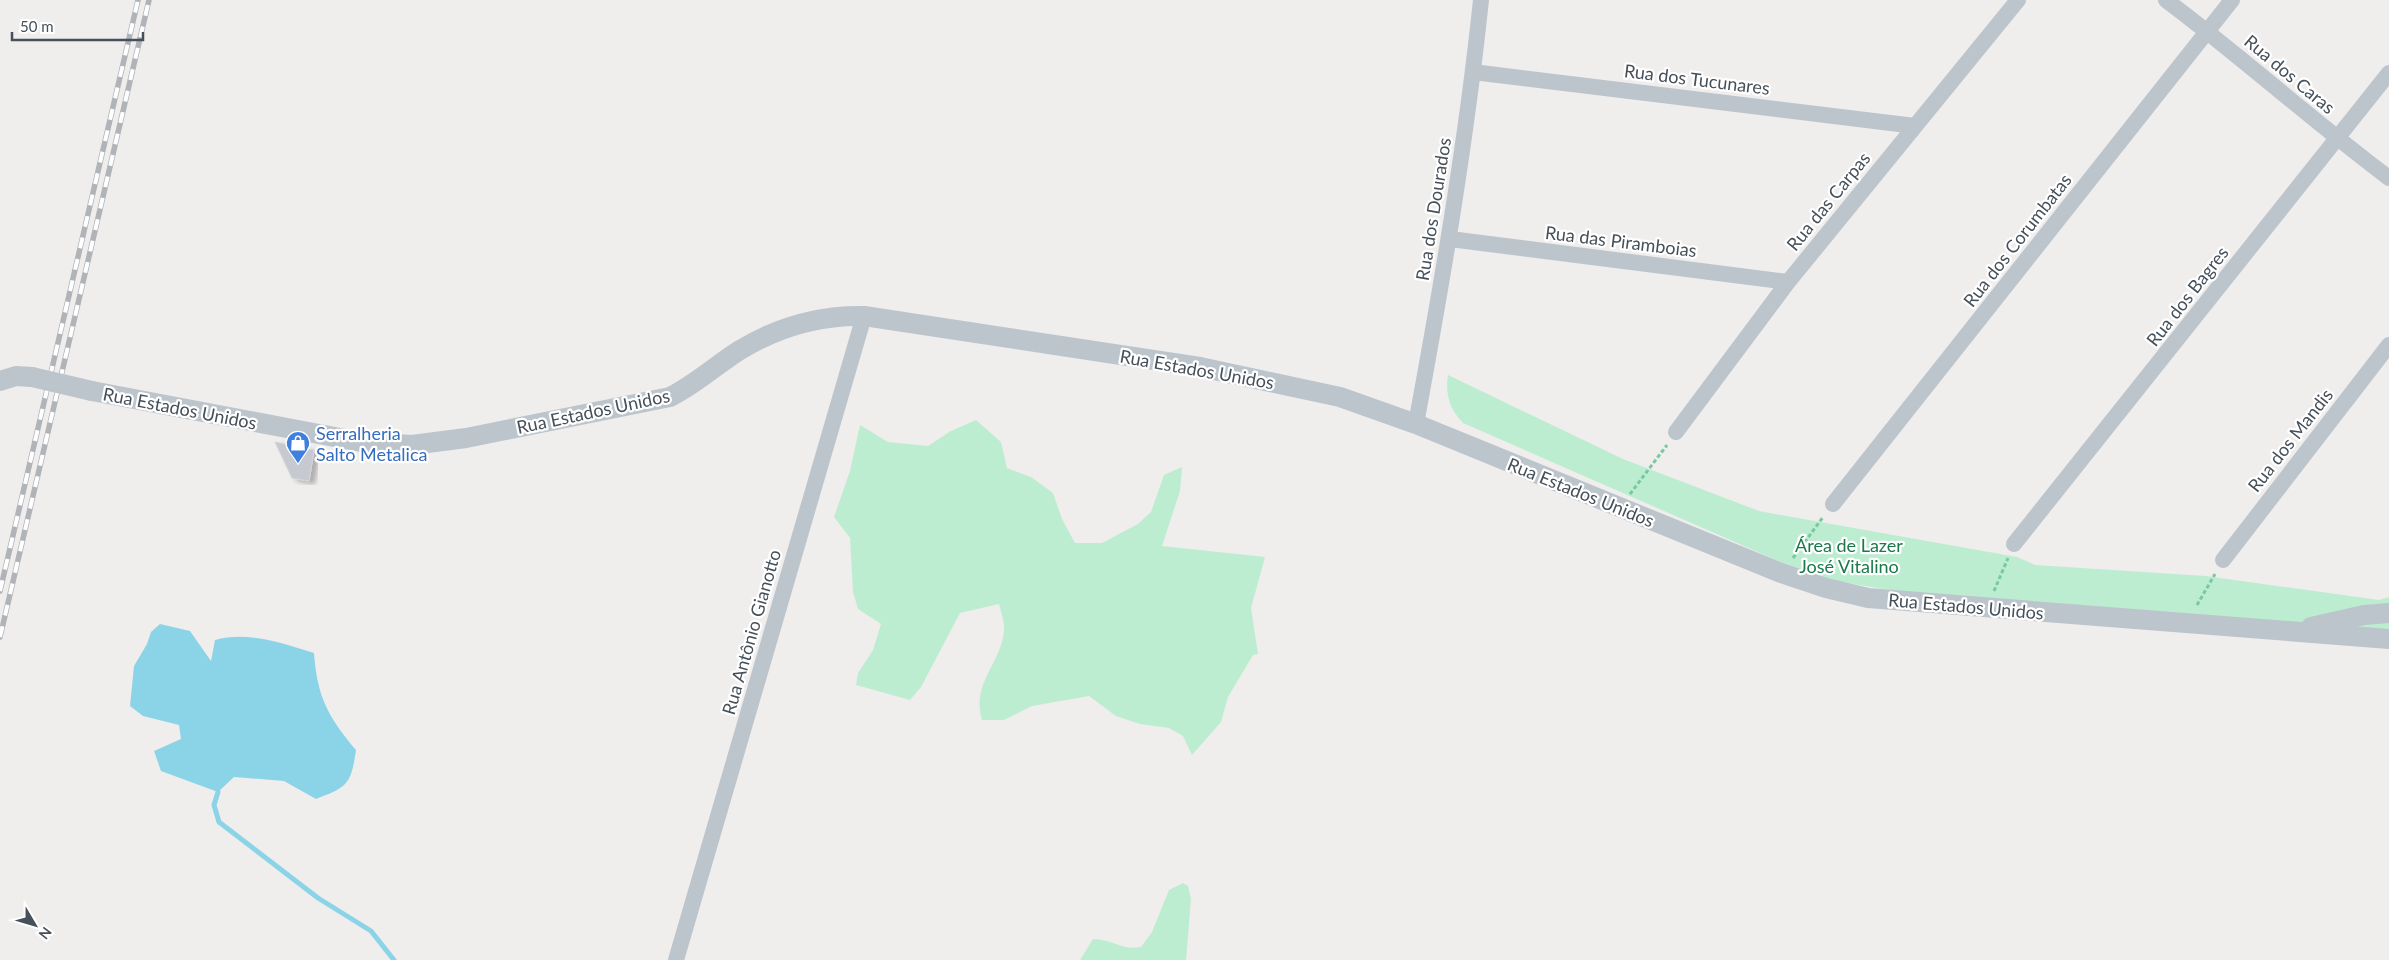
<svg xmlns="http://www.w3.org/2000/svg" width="2389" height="960" viewBox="0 0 2389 960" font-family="Lato,sans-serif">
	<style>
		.green { fill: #bdedd0 }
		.water { fill: #8bd4e8 }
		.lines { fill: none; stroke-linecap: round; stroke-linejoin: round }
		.stream { stroke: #8bd4e8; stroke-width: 5 }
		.building { fill: #c7c9d0; stroke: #d1d4d9; filter: url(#shadow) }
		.path { stroke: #76c9a1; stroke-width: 3; stroke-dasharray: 4 2.5; stroke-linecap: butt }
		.minor { stroke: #bcc5cc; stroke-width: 16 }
		.tertiary { stroke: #bcc5cc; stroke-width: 20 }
		.rail-casing { stroke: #b0b3b8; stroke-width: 5.5 }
		.rail { stroke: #fff; stroke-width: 4; stroke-dasharray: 11; stroke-linecap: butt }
		.tertiary-bridge { stroke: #bcc5cc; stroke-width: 20 }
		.labels { text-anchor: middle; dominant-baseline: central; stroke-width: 4.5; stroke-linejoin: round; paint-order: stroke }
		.street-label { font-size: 18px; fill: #46505a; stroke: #fff }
		.shop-label { font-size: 18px; fill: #366cbe; stroke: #fff; text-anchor: start }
		.park-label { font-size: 18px; fill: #1a784a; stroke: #fff }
	</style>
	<defs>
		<filter id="shadow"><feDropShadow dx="5.5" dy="3" stdDeviation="2.5" flood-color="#0004"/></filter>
	</defs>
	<rect width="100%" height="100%" fill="#f0eded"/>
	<path class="green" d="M1448 375 1623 459 1759 511 2017 557 2035 565 2206 576 2379 600 2389 597V634L1964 602 1835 581 1785 564 1463 423C1450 409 1445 395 1448 375Z
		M976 420 1001 442 1007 468 1031 477 1053 493 1062 519 1075 543H1102L1138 524 1151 512 1164 475 1182 467 1180 491 1162 546 1265 557 1251 608 1258 654 1253 655 1228 697 1221 722 1192 755 1183 736 1169 728 1140 724 1116 716 1089 696 1032 706 1004 720H982C971 683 1001 664 1004 631 1005 623 1001 612 999 604L960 613 921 687 910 700 856 685 858 673 873 650 881 624 858 609 853 592 850 538 834 517 850 471 860 425 888 442 928 446 951 431Z
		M1183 883 1188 886 1191 899 1186 960H1080L1093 939C1113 939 1122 951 1141 947L1152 932 1169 890Z"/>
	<path class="water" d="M160 624 190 631 211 661 215 640C247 631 283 643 314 653 317 696 328 717 356 750 351 784 348 787 316 799L284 781 234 777 218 792 161 771 154 751 181 739 179 725 143 716 130 706 134 666 147 644 151 632Z"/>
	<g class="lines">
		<path class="stream" d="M218 792 214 805 219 822 318 898 371 931 394 960"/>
	</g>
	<path class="building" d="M275 442 314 450 309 481 292 478Z"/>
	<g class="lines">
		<path class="path" d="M1630 494 1667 445
			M1793 558 1823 517
			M1994 591 2008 558
			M2197 605 2215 574"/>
		<path class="minor" d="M2166 0C2242 57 2313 121 2389 178
			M1473 72 1915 126
			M1450 239 1788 282
			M1416 424C1442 283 1466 143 1481 0
			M1676 432 1788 282 2018 0
			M1833 504 2232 0
			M2014 544 2389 73
			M2223 560 2389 345
			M676 960 864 316"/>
		<path class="tertiary" d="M0 381 16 376 32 377
			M92 391 361 442 412 445 466 438 670 397C696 384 716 365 740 350 778 327 819 315 864 316L1200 367 1340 397 1416 424 1781 573 1826 588 1868 598 2389 639
			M2311 627 2364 615 2389 613"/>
		<g class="rail-casing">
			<path id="rail" d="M0 591 138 0
				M0 637 149 0"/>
		</g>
		<use href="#rail" class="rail"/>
		<path class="tertiary-bridge" d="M32 377 92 391"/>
	</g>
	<defs>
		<g id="shop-pin" transform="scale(1.25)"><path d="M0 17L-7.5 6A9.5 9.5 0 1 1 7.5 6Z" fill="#3f7fe0" stroke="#fff"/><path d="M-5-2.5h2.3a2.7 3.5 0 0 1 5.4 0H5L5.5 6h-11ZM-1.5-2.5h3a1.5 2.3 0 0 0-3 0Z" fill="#fff"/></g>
	</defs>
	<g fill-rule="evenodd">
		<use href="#shop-pin" x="298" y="443"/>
	</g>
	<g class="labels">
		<g class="street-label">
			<text transform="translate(2290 74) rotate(40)">Rua dos Caras</text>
			<text transform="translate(1697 79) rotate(7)">Rua dos Tucunares</text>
			<text transform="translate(1828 201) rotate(-51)">Rua das Carpas</text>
			<text transform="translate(1433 209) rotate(-81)">Rua dos Dourados</text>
			<text transform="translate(2017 240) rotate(-52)">Rua dos Corumbatas</text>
			<text transform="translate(1621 241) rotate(7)">Rua das Piramboias</text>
			<text transform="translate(2187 296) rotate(-52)">Rua dos Bagres</text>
			<text transform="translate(1197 369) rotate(10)">Rua Estados Unidos</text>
			<text transform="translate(180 408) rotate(11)">Rua Estados Unidos</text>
			<text transform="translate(593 411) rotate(-12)">Rua Estados Unidos</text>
			<text transform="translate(2290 440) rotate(-52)">Rua dos Mandis</text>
			<text transform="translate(1581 492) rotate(22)">Rua Estados Unidos</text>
			<text transform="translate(1966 606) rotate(5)">Rua Estados Unidos</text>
			<text transform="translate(751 632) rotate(-74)">Rua Antônio Gianotto</text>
		</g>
		<g class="shop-label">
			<text x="316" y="433">Serralheria<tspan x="316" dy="21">Salto Metalica</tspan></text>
		</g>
		<g class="park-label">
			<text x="1849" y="545">Área de Lazer<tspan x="1849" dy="21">José Vitalino</tspan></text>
		</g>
	</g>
	<g transform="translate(35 925) rotate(128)" stroke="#ffffff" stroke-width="4" paint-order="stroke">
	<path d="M0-4L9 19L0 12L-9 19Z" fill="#46505a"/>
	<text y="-8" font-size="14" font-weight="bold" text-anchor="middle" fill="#46505a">N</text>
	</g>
	<path d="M12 32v8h131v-8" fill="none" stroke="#46505a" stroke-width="2.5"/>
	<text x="20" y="32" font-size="15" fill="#46505a" stroke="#ffffff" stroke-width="4" paint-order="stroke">50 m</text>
</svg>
